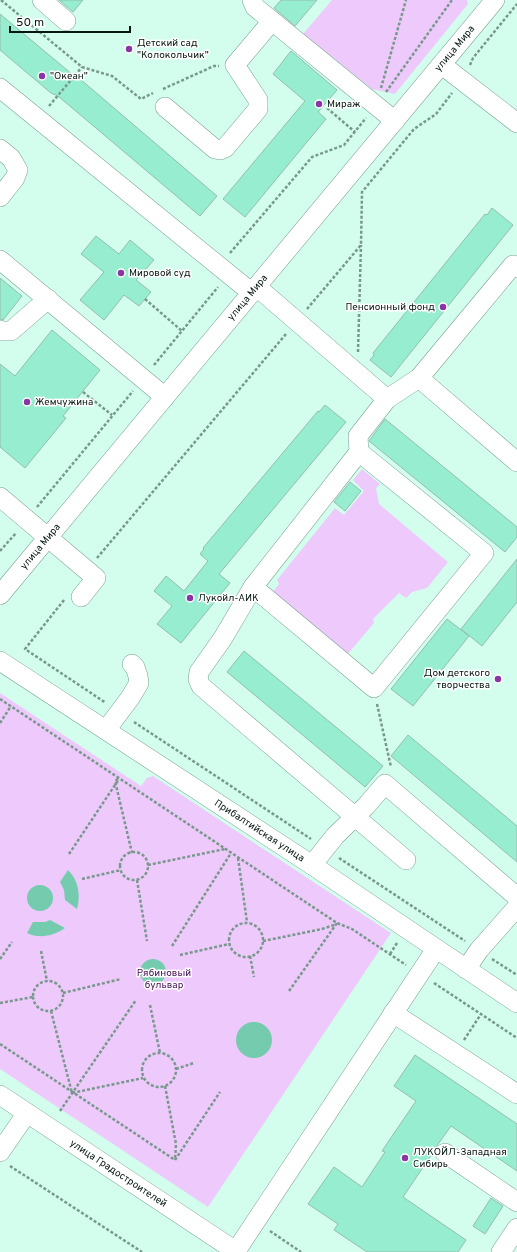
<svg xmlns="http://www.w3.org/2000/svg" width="517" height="1252" viewBox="0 0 517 1252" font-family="Overpass,sans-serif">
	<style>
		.green { fill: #eecafc }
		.water { fill: #75cbad }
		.building { fill: #97edcf; stroke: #94bdae }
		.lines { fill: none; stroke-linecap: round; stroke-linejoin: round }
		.minor-casing { stroke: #789f90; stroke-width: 20 }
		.path { stroke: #79988c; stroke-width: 2.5; stroke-dasharray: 3 2; stroke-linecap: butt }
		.minor { stroke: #fff; stroke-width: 19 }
		.poi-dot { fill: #8936a4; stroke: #fff; stroke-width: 1.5 }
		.labels { text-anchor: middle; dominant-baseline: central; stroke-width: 3; stroke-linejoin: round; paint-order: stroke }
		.poi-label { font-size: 10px; fill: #061610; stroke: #fff; text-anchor: start }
		.street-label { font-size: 10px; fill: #061610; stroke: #fff }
		.park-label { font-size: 10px; fill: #440e55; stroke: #fff }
	</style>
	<rect width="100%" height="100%" fill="#d3feed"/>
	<path class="green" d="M332 0H467L468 4 395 94 372 89 303 34Z
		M362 469 380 484 376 488 379 504 448 562 427 588 412 592 406 598 399 593 373 619 374 623 347 655 272 593 279 584 277 580 335 508 344 515 364 491 353 480Z
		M0 693 141 786 147 778 153 776 391 933 208 1207 0 1069Z"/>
	<path class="water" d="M68 870C78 880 81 894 77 909L65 900 64 890 60 882Z
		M27 898a13 13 0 1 1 26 0a13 13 0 1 1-26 0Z
		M50 920 65 928C54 936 39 939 27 933L33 922H45Z
		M140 972a13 13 0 1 1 26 0a13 13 0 1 1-26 0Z
		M236 1040a18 18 0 1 1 36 0a18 18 0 1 1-36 0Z"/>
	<path class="building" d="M59 0H83L73 12Z
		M281 0H317L295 26 274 8Z
		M0 14 79 80 80 79 217 196 200 216 58 96 51 93 0 50Z
		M291 51 337 90 318 112 326 119 245 217 223 199 305 101 273 74Z
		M492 208 513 225 391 377 370 360 374 355 373 353 485 214 487 215Z
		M96 236 119 254 130 240 154 260 136 280 151 292 139 306 124 295 104 320 80 300 104 272 81 254Z
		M0 278 22 296 3 320 0 319Z
		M52 330 100 370 63 416 66 418 25 468 0 447V364L15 376Z
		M325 405 346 422 219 574 230 583 181 643 157 624 172 606 154 591 166 576 184 591 208 561 200 554 204 549 203 548 318 411 319 412Z
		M385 419 517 527V537L505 552 369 441Z
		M350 482 361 491 345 511 334 502Z
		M517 559V602L482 646 461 629Z
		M447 619 469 636 413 706 391 689Z
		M244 651 383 766 365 787 227 672Z
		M408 735 517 826V862L391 756Z
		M415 1055 517 1124V1171L451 1126 436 1147 434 1151 403 1197 466 1240 458 1252H367L334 1230 338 1224 308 1204 334 1167 362 1187 385 1152 382 1151 416 1101 394 1086Z
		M491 1198 503 1206 485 1234 473 1226Z"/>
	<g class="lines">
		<g class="minor-casing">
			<g id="minor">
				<path d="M42 0 66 21"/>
				<path d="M252 0 255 7 395 121"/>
				<path d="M442 65 517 123"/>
				<path d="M0 88 252 293"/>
				<path d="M165 107 215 149 220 150 225 148 258 109V100L235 65 272 21"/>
				<path d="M0 149 11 158 18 170 15 178 0 197"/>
				<path d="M0 260 165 397"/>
				<path d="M257 287 387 399 419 378 513 265 517 268"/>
				<path d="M0 330 2 331H11L48 299"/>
				<path d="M419 378 517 462"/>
				<path d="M359 452 484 553 374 688 253 587 359 452 358 436 387 399"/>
				<path d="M0 497 96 578 81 597"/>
				<path d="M253 587 223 638 199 672 198 679 201 686 406 860"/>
				<path id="s1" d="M0 595 495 0"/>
				<path id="s2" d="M0 661 312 865 517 1003"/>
				<path d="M106 730 130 698 139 683 138 676 135 667 132 664"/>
				<path d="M312 865 335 836 366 806 385 784 517 897"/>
				<path d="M466 969 479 950 517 907"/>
				<path d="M393 1013 517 1094"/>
				<path id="s3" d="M0 1095 237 1252"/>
				<path d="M0 1152 27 1113"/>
				<path d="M445 1153 517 1202"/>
				<path d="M236 1251 436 949"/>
				<path d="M501 1252 517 1228"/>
			</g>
		</g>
		<path class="path" d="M1 0 82 67 112 76 141 99 153 93
			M470 65 473 58 517 4
			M381 88 406 0
			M163 89 214 66H219
			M386 92 452 0
			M49 106 82 67
			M327 108 355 132
			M230 253 312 157 344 145 366 118
			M145 299 182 331
			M307 309 361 245 362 192 414 129 436 114 452 93
			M358 352 361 245
			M154 365 218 287
			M83 392 112 415
			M37 507 133 391
			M0 551 16 533
			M97 558 286 334
			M64 600 25 649 106 703
			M0 699 337 923 352 929 406 965
			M377 704 391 767
			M134 722 311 839
			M0 723 11 706
			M118 779 115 781 132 853
			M120 866a14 14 0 1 1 28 0a14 14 0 1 1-28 0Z
			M69 854 119 779
			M238 858 247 922
			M339 858 465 941
			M148 865 225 849
			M82 879 121 870
			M137 880 147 941
			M229 940a17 17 0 1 1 34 0a17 17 0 1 1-34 0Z
			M263 941 322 929 337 924
			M172 946 231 853
			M41 951 47 981
			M390 954 397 943
			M180 955 229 944
			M250 956 254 977
			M0 959 12 942
			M492 959 517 975
			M33 996a15 15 0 1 1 30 0a15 15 0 1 1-30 0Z
			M434 983 517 1038
			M289 991 337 923
			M63 993 121 979
			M0 1003 33 997
			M150 1005 160 1053
			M51 1011 72 1093 143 1078
			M464 1040 481 1014
			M0 1044 175 1160 220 1092
			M142 1070a17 17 0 1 1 34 0a17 17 0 1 1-34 0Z
			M176 1069 194 1063
			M165 1086 176 1144 175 1160
			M60 1111 136 1000
			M10 1166 142 1252
			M270 1231 301 1252"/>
		<use href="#minor" class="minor"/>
	</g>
	<g class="poi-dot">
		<circle cx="129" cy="49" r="4"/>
		<circle cx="42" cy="76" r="4"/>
		<circle cx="319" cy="104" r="4"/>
		<circle cx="121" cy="273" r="4"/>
		<circle cx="443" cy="307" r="4"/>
		<circle cx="27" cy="402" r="4"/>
		<circle cx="190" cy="598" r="4"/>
		<circle cx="498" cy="679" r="4"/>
		<circle cx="405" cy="1158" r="4"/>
	</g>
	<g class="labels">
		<g class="poi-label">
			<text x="137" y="43">Детский сад<tspan x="137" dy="12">"Колокольчик"</tspan></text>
			<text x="50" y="76">"Океан"</text>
			<text x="327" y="104">Мираж</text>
			<text x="129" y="273">Мировой суд</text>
			<text x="435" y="307" text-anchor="end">Пенсионный фонд</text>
			<text x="35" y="402">Жемчужина</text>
			<text x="198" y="598">Лукойл-АИК</text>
			<text x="490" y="673" text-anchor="end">Дом детского<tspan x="490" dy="12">творчества</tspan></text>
			<text x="413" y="1152">ЛУКОЙЛ-Западная<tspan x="413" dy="12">Сибирь</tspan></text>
		</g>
		<g class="street-label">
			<text stroke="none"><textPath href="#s1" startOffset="711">улица Мира</textPath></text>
			<text stroke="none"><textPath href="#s1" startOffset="387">улица Мира</textPath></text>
			<text stroke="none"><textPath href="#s1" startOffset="63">улица Мира</textPath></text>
			<text stroke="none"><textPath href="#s2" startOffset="310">Прибалтийская улица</textPath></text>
			<text stroke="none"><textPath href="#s3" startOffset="142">улица Градостроителей</textPath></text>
		</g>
		<g class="park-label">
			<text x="164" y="973">Рябиновый<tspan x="164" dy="12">бульвар</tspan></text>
		</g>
	</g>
	<path d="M10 26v6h120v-6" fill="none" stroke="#061610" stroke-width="2"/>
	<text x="16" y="26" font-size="12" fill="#061610" stroke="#ffffff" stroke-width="3" paint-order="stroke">50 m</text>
</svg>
